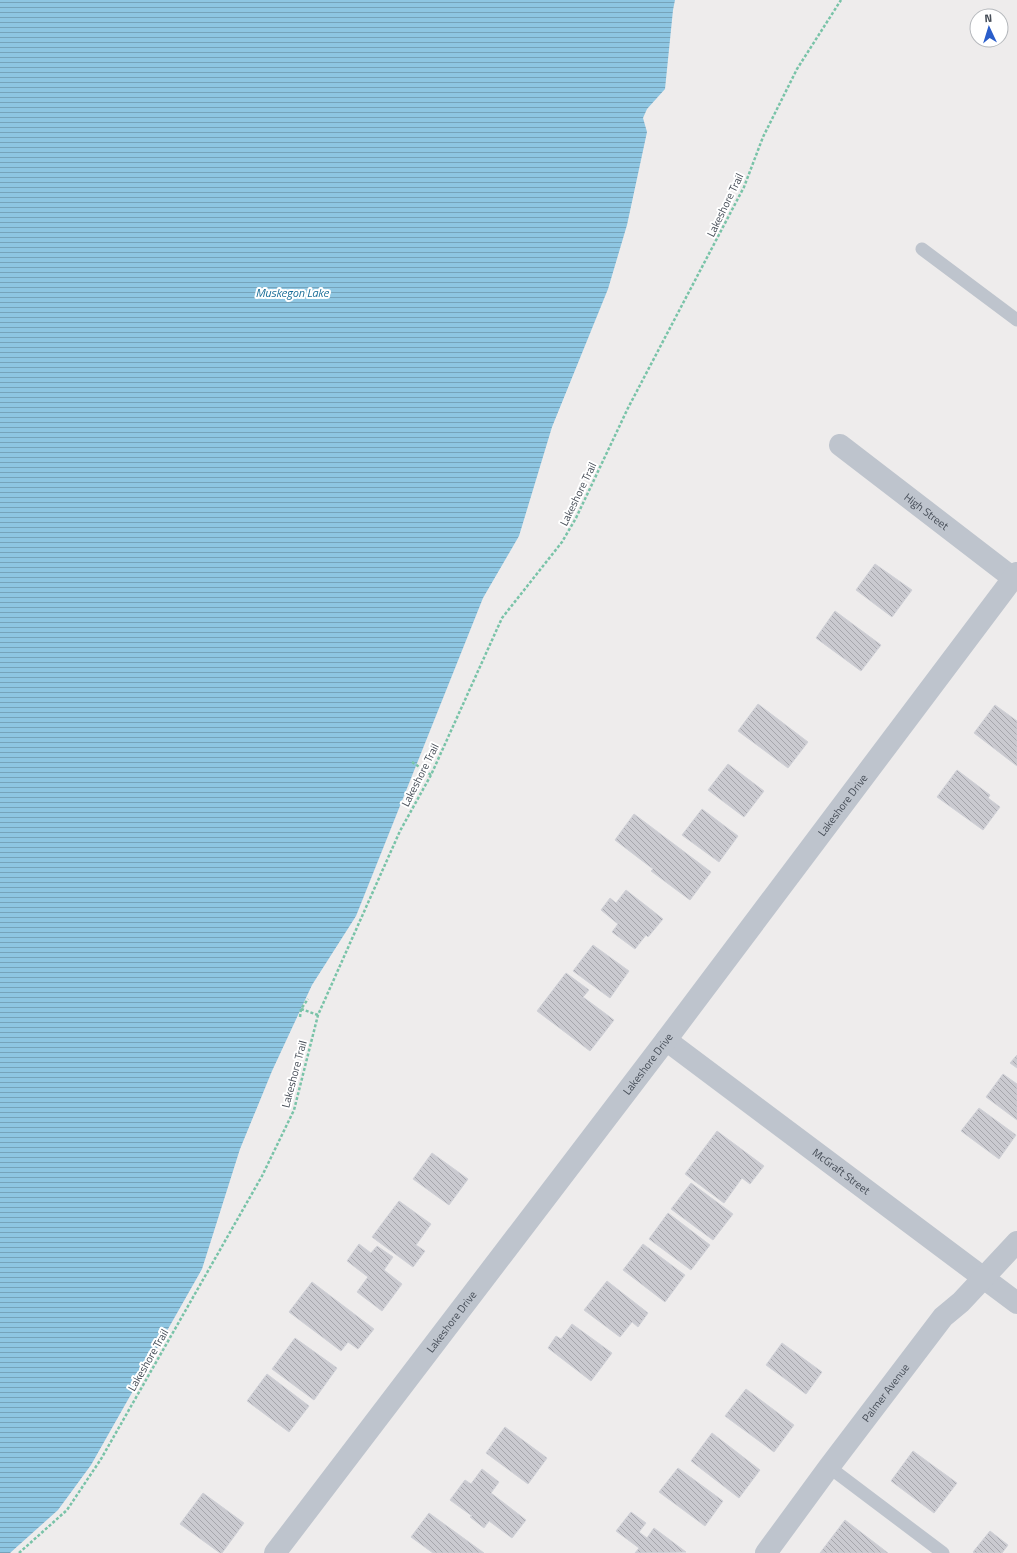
<svg xmlns="http://www.w3.org/2000/svg" width="1017" height="1553" viewBox="0 0 1017 1553" font-family="'Titillium Web',sans-serif">
	<style>
		.water { fill: url(#water-rules) }
		.building { fill: url(#building-back-hatch); stroke: #d0d1d7 }
		.lines { fill: none; stroke-linecap: round; stroke-linejoin: round }
		.path { stroke: #79c3a8; stroke-width: 2.5; stroke-dasharray: 3 2; stroke-linecap: butt }
		.service { stroke: #bec4cd; stroke-width: 13 }
		.minor { stroke: #bec4cd; stroke-width: 22 }
		.tertiary { stroke: #bec4cd; stroke-width: 22 }
		.labels { text-anchor: middle; dominant-baseline: central; stroke-width: 4; stroke-linejoin: round; paint-order: stroke }
		.street-label { font-size: 11px; fill: #464d57; stroke: #fff }
		.water-label { font-size: 12px; font-style: italic; fill: #196d97; stroke: #fff }
	</style>
	<defs>
		<pattern id="water-rules" width="6" height="5" patternUnits="userSpaceOnUse"><rect width="6" height="5" fill="#8ec6e2"/><path d="M0 2.5h6" fill="none" stroke="#76a3ba"/></pattern>
		<pattern id="building-back-hatch" width="6" height="6" patternUnits="userSpaceOnUse"><rect width="6" height="6" fill="#cacad0"/><path d="M-1 5l2 2M0 0l6 6M5-1l2 2" fill="none" stroke="#a6a6ac"/></pattern>
	</defs>
	<rect width="100%" height="100%" fill="#eeecec"/>
	<path class="water" d="M0 0H675L673 10 665 89 647 109 643 118 647 132 627 225 608 289 552 427 519 536 483 598 356 916 312 985 272 1071 240 1149 202 1269 91 1465 58 1510 10 1553H0Z"/>
	<path class="building" d="M875 564 912 590 892 617 856 590Z
		M835 611 881 645 861 671 816 638Z
		M758 704 808 742 788 768 738 731Z
		M995 705 1017 721V766L974 733Z
		M728 764 764 791 744 817 708 790Z
		M957 770 990 795 988 798 1000 807 983 830 937 797Z
		M702 809 738 836 719 862 682 835Z
		M634 814 711 872 690 900 651 871 653 869 615 840Z
		M626 890 663 919 648 937 646 935 635 949 612 932 618 924 601 910 610 898 616 903Z
		M593 945 629 971 610 998 573 971Z
		M566 973 589 990 583 997 614 1020 590 1051 537 1011Z
		M1017 1055V1068L1010 1063Z
		M1003 1074 1017 1084V1120L986 1097Z
		M979 1108 1016 1135 999 1159 961 1131Z
		M717 1131 764 1166 750 1184 742 1178 724 1203 685 1174Z
		M432 1153 468 1179 449 1205 413 1179Z
		M691 1183 733 1214 713 1240 671 1209Z
		M399 1201 431 1224 416 1245 425 1251 413 1267 372 1237Z
		M668 1213 710 1245 691 1270 649 1239Z
		M359 1244 371 1253 377 1246 393 1257 384 1270 402 1284 382 1311 357 1292 368 1277 347 1261Z
		M643 1244 685 1275 665 1302 623 1270Z
		M607 1281 648 1313 638 1327 632 1322 620 1337 584 1310Z
		M312 1282 374 1329 358 1349 348 1342 341 1351 289 1312Z
		M572 1324 612 1353 591 1381 548 1348 556 1336 561 1339Z
		M295 1338 337 1368 314 1400 272 1369Z
		M782 1343 822 1372 806 1394 766 1365Z
		M267 1374 309 1406 289 1432 247 1401Z
		M746 1389 794 1425 774 1452 725 1416Z
		M505 1427 547 1458 528 1484 486 1453Z
		M712 1433 760 1470 739 1498 691 1461Z
		M913 1451 957 1483 934 1513 891 1481Z
		M678 1468 723 1501 705 1526 659 1492Z
		M482 1469 499 1482 491 1493 526 1520 512 1538 489 1521 484 1528 470 1517 472 1516 450 1500 465 1480 471 1484Z
		M203 1493 244 1523 222 1553H220L180 1524Z
		M631 1512 646 1523 639 1532 647 1538 654 1528 686 1552 635 1553 639 1548 616 1531Z
		M429 1513 484 1553H433L411 1537Z
		M845 1520 888 1553H820Z
		M990 1531 1008 1545 1002 1553H974L973 1552Z"/>
	<g class="lines">
		<path class="path" d="M412 762 431 775
			M301 1009 318 1015
			M300 1017 301 1009 308 999
			M19 1553 67 1510 101 1459 262 1176 294 1110 318 1015 400 831 431 775 502 618 562 542 576 518 628 408 744 187 763 137 797 69 841 0"/>
		<path class="service" d="M922 249 1017 320
			M829 1467 943 1553"/>
		<g class="minor">
			<path id="s1" d="M840 445 1013 578"/>
			<path id="s2" d="M666 1040 1017 1303"/>
			<path id="s3" d="M766 1553 829 1467 943 1317 961 1302 1017 1242"/>
		</g>
		<path class="tertiary" id="s4" d="M275 1553 666 1040 1017 573"/>
	</g>
	<g class="labels">
		<g class="street-label">
			<text transform="translate(725 205) rotate(-64)">Lakeshore Trail</text>
			<text transform="translate(578 494) rotate(-64)">Lakeshore Trail</text>
			<text stroke="none"><textPath href="#s1" startOffset="109">High Street</textPath></text>
			<text transform="translate(420 775) rotate(-63)">Lakeshore Trail</text>
			<text stroke="none"><textPath href="#s4" startOffset="939">Lakeshore Drive</textPath></text>
			<text stroke="none"><textPath href="#s4" startOffset="615">Lakeshore Drive</textPath></text>
			<text transform="translate(294 1074) rotate(-75)">Lakeshore Trail</text>
			<text stroke="none"><textPath href="#s2" startOffset="219">McGraft Street</textPath></text>
			<text stroke="none"><textPath href="#s4" startOffset="291">Lakeshore Drive</textPath></text>
			<text transform="translate(148 1360) rotate(-60)">Lakeshore Trail</text>
			<text stroke="none"><textPath href="#s3" startOffset="200">Palmer Avenue</textPath></text>
		</g>
		<g class="water-label">
			<text x="292" y="292">Muskegon Lake</text>
		</g>
	</g>
	<g transform="translate(989 28) rotate(356)"><circle r="19" fill="#ffffff" stroke="#b5b8bc"/>
	<path d="M0-3L7 15L0 10L-7 15Z" fill="#2a5dca"/>
	<text y="-6" font-size="11" font-weight="bold" text-anchor="middle" fill="#464d57">N</text>
	</g>
</svg>
